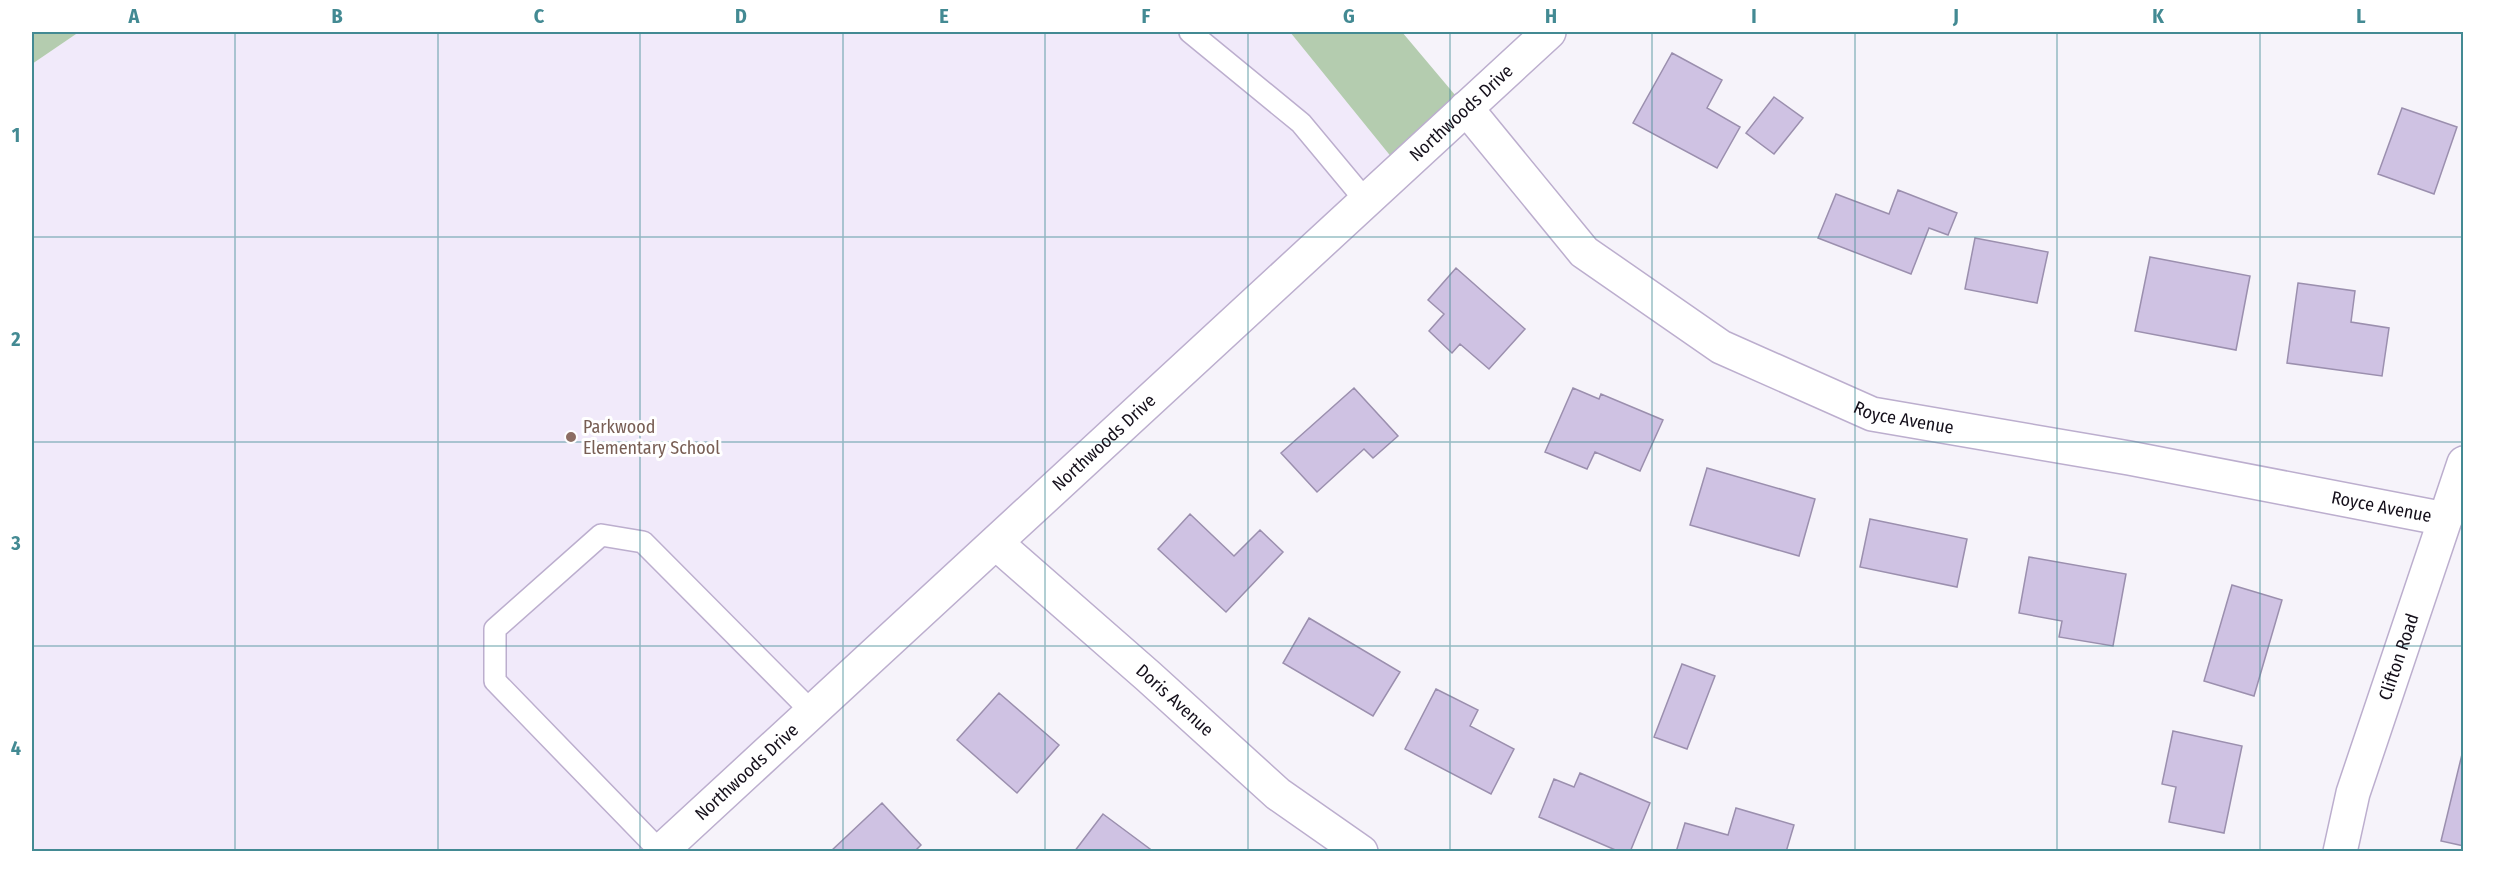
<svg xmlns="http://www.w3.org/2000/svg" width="2495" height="883" viewBox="0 0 2495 883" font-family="'Fira Sans Condensed',sans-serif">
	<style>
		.built { fill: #f1eafa }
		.green { fill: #b4ccaf }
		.building { fill: #cfc2e3; stroke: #9b8fae; stroke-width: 1.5 }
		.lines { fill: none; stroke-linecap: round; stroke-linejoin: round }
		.lane-casing { stroke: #bcaece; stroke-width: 24 }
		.street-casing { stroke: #bcaece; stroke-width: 36 }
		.secondary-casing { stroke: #bcaece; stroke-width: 36 }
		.lane { stroke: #fff; stroke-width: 21 }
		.street { stroke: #fff; stroke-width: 33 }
		.secondary { stroke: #fff; stroke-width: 33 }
		.grid { fill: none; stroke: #438a93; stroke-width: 1.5; stroke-opacity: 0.55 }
		.education-dot { fill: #8d6e63; stroke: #fff; stroke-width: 2 }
		.labels { text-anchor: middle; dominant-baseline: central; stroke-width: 6; stroke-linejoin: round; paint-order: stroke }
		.street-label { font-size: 18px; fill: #15101b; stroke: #fff }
		.education-label { font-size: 18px; fill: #785e54; stroke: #fff; text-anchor: start }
		.neatline { fill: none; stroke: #438a93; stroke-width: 2 }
		.grid-label { font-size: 20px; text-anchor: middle; font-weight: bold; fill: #438a93 }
	</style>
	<rect width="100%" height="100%" fill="#f6f3fa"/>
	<path class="built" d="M79 32H1290L1401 169 660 851H32V64Z"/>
	<path class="green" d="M32 32H79L32 64Z
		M1290 32H1402L1466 108 1401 169Z"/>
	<path class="building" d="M1672 53 1722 80 1707 108 1740 127 1717 168 1633 123Z
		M1774 97 1803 118 1774 154 1746 133Z
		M2402 108 2457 127 2434 194 2378 174Z
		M1898 190 1957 213 1948 235 1929 228 1911 274 1818 238 1836 194 1889 214Z
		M1975 238 2048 252 2037 303 1965 289Z
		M2150 257 2250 276 2236 350 2135 331Z
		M1456 268 1525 329 1489 369 1460 344 1452 353 1429 331 1444 314 1428 300Z
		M2298 283 2355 291 2351 322 2389 328 2382 376 2287 363Z
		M1354 388 1398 436 1373 458 1364 449 1317 492 1281 453Z
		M1573 388 1599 399 1601 394 1663 420 1640 471 1595 452 1587 469 1545 452Z
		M1707 468 1815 499 1799 556 1690 525Z
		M1190 514 1234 556 1260 530 1283 552 1226 612 1158 549Z
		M1870 519 1967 539 1957 587 1860 567Z
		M2029 557 2126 574 2113 646 2059 637 2062 621 2019 613Z
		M2232 585 2282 600 2254 696 2204 681Z
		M1309 618 1400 672 1373 716 1283 663Z
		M1682 664 1715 676 1687 749 1654 737Z
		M1436 689 1478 710 1470 726 1514 749 1491 794 1405 749Z
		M999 693 1059 745 1017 793 957 740Z
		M2173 731 2242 746 2224 833 2169 822 2176 787 2162 784Z
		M2464 746V846L2441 841Z
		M1580 773 1650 803 1630 852H1620L1539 817 1554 779 1574 787Z
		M882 803 921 845 914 852H830Z
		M1736 808 1794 825 1786 852H1676L1685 823 1728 835Z
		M1103 814 1154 852H1074Z"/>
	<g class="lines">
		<g class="lane-casing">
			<path id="lane" d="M1190 32 1301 123 1366 201
				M660 851 495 681V629L601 535 643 542 812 712"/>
		</g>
		<g class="street-casing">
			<g id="street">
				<path id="s1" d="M1466 108 1584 252 1721 347 1872 414 2129 458 2445 519"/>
				<path id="s2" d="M2340 852 2353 793 2464 463"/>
			</g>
		</g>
		<g class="secondary-casing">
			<g id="secondary">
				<path id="s3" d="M996 543 1148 676 1278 794 1361 852"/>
				<path id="s4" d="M660 852 1549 32"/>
			</g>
		</g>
		<use href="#lane" class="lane"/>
		<use href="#street" class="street"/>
		<use href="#secondary" class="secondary"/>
	</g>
	<path class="grid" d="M235 32V852M438 32V852M640 32V852M843 32V852M1045 32V852M1248 32V852M1450 32V852M1652 32V852M1855 32V852M2057 32V852M2260 32V852M32 237H2464M32 442H2464M32 646H2464"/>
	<circle class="education-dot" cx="571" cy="437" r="6"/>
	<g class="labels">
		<g class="street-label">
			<text stroke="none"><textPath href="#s4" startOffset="1090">Northwoods Drive</textPath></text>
			<text stroke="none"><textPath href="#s1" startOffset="550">Royce Avenue</textPath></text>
			<text stroke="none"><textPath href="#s4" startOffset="604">Northwoods Drive</textPath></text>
			<text stroke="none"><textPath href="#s1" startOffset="1036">Royce Avenue</textPath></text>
			<text stroke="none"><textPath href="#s2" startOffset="204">Clifton Road</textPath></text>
			<text stroke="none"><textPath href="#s3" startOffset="238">Doris Avenue</textPath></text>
			<text stroke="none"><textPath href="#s4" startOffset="118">Northwoods Drive</textPath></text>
		</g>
		<g class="education-label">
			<text x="583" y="427">Parkwood<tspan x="583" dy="21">Elementary School</tspan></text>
		</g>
	</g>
	<rect width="2495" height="883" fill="none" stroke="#ffffff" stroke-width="66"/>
	<rect x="33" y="33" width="2429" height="817" class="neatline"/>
	<g class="grid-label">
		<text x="134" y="23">A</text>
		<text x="337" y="23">B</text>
		<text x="539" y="23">C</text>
		<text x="741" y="23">D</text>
		<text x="944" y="23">E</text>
		<text x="1146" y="23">F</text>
		<text x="1349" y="23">G</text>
		<text x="1551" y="23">H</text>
		<text x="1754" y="23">I</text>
		<text x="1956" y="23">J</text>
		<text x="2158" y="23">K</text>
		<text x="2361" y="23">L</text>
		<text x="16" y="142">1</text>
		<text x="16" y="346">2</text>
		<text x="16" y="550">3</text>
		<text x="16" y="755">4</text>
	</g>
</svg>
